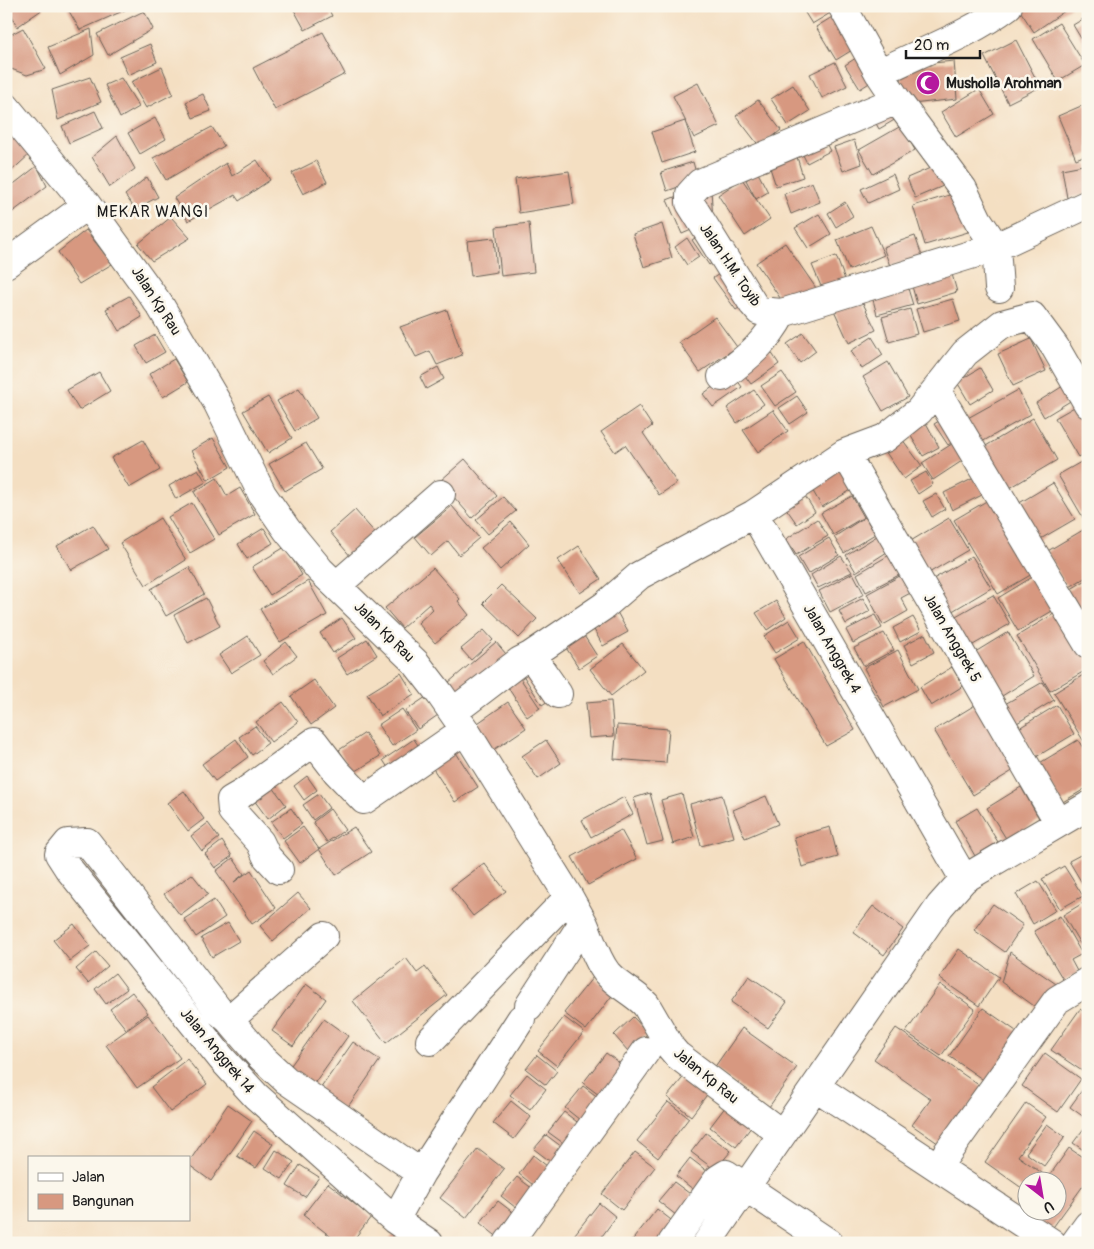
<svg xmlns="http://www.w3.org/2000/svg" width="1094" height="1249" viewBox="0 0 1094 1249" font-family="Pangolin,sans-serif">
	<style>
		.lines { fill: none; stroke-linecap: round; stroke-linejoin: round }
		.stream { stroke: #4dbac7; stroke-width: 8 }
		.building { fill: #d79880 }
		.minor-casing { stroke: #686056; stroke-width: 30 }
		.minor { stroke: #fff; stroke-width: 28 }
		.labels { text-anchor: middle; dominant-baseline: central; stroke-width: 5; stroke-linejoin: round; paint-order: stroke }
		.poi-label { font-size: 15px; font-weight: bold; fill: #1c1c1c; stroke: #fbf7ec; text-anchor: start }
		.street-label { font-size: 15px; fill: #1c1c1c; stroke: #fbf7ec }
		.neighbourhood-label { font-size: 16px; letter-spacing: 1px; fill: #1c1c1c; stroke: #fbf7ec }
	</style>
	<rect width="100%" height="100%" fill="#fbf7ec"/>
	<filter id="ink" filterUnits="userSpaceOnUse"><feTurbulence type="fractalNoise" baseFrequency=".02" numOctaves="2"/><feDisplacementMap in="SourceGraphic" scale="10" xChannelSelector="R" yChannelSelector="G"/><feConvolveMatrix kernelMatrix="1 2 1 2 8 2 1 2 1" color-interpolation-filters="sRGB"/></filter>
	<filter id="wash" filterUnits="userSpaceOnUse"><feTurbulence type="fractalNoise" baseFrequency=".0096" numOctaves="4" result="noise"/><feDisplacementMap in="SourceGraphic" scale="20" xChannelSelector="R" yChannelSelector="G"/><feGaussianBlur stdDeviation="1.12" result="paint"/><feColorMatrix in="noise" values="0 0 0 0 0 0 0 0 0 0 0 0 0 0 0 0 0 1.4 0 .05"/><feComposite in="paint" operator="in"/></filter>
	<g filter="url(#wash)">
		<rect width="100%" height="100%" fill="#f4dfc2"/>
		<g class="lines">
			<path class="stream" d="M692 1243 700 1231"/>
		</g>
		<g id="blocks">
			<path class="building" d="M8 6H42L43 9 17 27Z
				M66 6H122L125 10 80 30Z
				M297 6H327L332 16 305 30 293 8Z
				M804 6H835L837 9 812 24 802 8Z
				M1017 6H1072L1034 32Z
				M144 11 153 29 108 55 97 34Z
				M837 14 857 47 836 60 816 27Z
				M1088 16V50L1073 25Z
				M1059 23 1085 65 1058 81 1033 39Z
				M23 28 46 69 27 75 6 67V37Z
				M91 29 94 55 60 75 48 47Z
				M323 32 345 74 275 110 253 68Z
				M1016 40 1040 87 1008 103 984 56Z
				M150 44 157 62 128 75 120 57Z
				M859 56 874 80 860 89 845 65Z
				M954 61 957 99 903 105 900 66Z
				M835 62 847 86 822 98 810 74Z
				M162 67 173 94 146 108 131 82Z
				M90 77 101 102 58 120 52 90Z
				M121 78 139 107 120 118 105 85Z
				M698 83 719 126 694 138 673 96Z
				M793 85 810 111 788 125 771 99Z
				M979 89 994 114 956 137 941 112Z
				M203 94 211 111 193 118 186 102Z
				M758 100 781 130 760 147 736 116Z
				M1088 103V154L1076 159 1058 116Z
				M95 111 103 128 69 143 62 126Z
				M903 115 879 129 873 118Z
				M6 118 31 153 6 176Z
				M155 118 166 139 140 154 128 133Z
				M685 121 695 152 662 163 652 132Z
				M901 126 915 150 873 174 859 150Z
				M212 127 224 146 166 180 153 158Z
				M822 135 830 151 807 163 799 147Z
				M117 136 135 169 110 187 92 157Z
				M854 140 862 164 843 171 834 147Z
				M794 147 803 177 776 186 766 156Z
				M257 160 270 180 239 201 235 195 188 221 174 198 226 163 232 176Z
				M316 161 327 182 303 194 292 173Z
				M693 162 698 180 667 191 661 172Z
				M942 163 950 183 915 198 907 178Z
				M1088 164V194L1067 198 1062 169Z
				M37 166 47 186 10 214 6 208V190Z
				M569 171 574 204 519 213 515 179Z
				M758 173 768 192 756 199 746 180Z
				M893 174 899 189 868 203 861 189Z
				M147 177 158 197 135 209 125 195Z
				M742 179 770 219 745 236 718 195Z
				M812 182 820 202 791 214 784 194Z
				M711 190 713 220 695 195Z
				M956 193 968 232 925 245 913 206Z
				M682 194 696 228 682 234 667 200Z
				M845 202 853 216 836 227 828 213Z
				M819 214 831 234 808 248 795 228Z
				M171 217 190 238 152 261 138 244Z
				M529 223 534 272 501 276 496 227Z
				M662 224 672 258 644 267 633 234Z
				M871 226 884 255 849 270 837 240Z
				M86 230 112 264 79 284 58 252Z
				M702 233 719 258 709 265 692 240Z
				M915 236 922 256 890 266 883 247Z
				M494 238 497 272 471 276 467 241Z
				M687 238 699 257 687 265 675 247Z
				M785 243 816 288 787 308 756 263Z
				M836 256 846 282 823 291 812 265Z
				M950 267 957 292 917 304 910 279Z
				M727 269 749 301 736 310 713 278Z
				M906 282 913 305 877 315 871 292Z
				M858 293 876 330 849 343 832 306Z
				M129 296 142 317 119 331 106 309Z
				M953 299 960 321 923 332 916 309Z
				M910 309 917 334 889 342 882 317Z
				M447 310 462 355 437 365 430 351 416 357 400 327Z
				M715 317 737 347 700 372 679 342Z
				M803 333 816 351 800 363 787 344Z
				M155 335 165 352 146 363 136 346Z
				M872 337 883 355 862 369 851 351Z
				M1031 339 1046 371 1013 386 998 354Z
				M769 349 779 364 751 384 740 369Z
				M174 359 188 382 163 397 149 374Z
				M888 362 908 397 883 411 863 377Z
				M438 367 444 379 426 389 420 377Z
				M980 368 993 390 970 404 957 382Z
				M99 372 110 391 79 410 67 390Z
				M782 372 796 392 775 406 761 386Z
				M732 373 742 387 713 407 703 394Z
				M1063 386 1072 400 1044 417 1036 403Z
				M299 388 317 418 295 431 277 401Z
				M754 390 764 404 737 423 727 408Z
				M1018 390 1031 414 980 443 966 419Z
				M797 396 808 412 790 424 779 408Z
				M268 397 292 438 268 453 243 411Z
				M639 406 652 426 643 433 677 483 659 495 625 445 615 452 601 432Z
				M1076 406 1088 426V451L1078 457 1055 418Z
				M773 410 788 431 758 452 743 430Z
				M944 418 958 438 948 445 934 424Z
				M1033 418 1057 460 1003 492 979 450Z
				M926 423 939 447 923 456 909 433Z
				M213 438 230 467 208 480 191 451Z
				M902 439 922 466 904 479 885 451Z
				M143 440 160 470 129 488 111 458Z
				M955 442 965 459 933 480 922 463Z
				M306 443 322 469 285 491 269 464Z
				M1088 458V526L1058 475Z
				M465 459 497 496 472 518 440 481Z
				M841 468 853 489 822 507 810 486Z
				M198 469 206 482 176 499 169 486Z
				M926 472 933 484 918 494 910 481Z
				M978 476 986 493 952 510 944 493Z
				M217 478 227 496 240 488 255 514 219 535 194 492Z
				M1053 483 1075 519 1037 541 1016 505Z
				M802 491 815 512 797 524 783 504Z
				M936 494 945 509 932 517 923 501Z
				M852 496 864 517 833 535 821 513Z
				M995 496 1039 570 998 594 954 520Z
				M503 497 516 511 488 534 476 520Z
				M192 503 214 539 190 553 168 517Z
				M452 506 479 538 459 555 448 541 431 556 415 537Z
				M355 510 383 542 357 564 330 532Z
				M865 517 875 534 844 553 834 537Z
				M160 518 186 560 146 585 120 543Z
				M949 518 968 550 927 574 909 542Z
				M817 519 828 536 796 555 786 539Z
				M511 522 529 544 500 570 481 548Z
				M93 525 108 549 71 570 57 546Z
				M264 528 273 543 247 559 238 544Z
				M1083 530 1088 537V576L1068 588 1046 552Z
				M877 536 887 552 856 572 846 555Z
				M829 538 839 555 808 574 798 557Z
				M579 546 601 579 580 593 558 560Z
				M285 547 302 575 270 595 252 567Z
				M898 550 901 574 866 592 857 574Z
				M841 556 852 572 818 588 811 575Z
				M972 556 991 588 944 616 925 584Z
				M189 567 204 594 166 616 151 589Z
				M433 568 460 599 458 601 469 615 435 643 418 623 433 609 429 604 402 628 385 608Z
				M907 572 916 590 901 598 908 611 883 625 867 594Z
				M853 573 864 594 830 612 819 591Z
				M1039 573 1059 607 1018 631 998 598Z
				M1088 579V623L1066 592Z
				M308 581 327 615 280 642 260 609Z
				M501 585 537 619 519 638 483 603Z
				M993 595 1010 624 964 650 947 621Z
				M206 598 220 626 188 643 174 615Z
				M863 598 870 611 846 624 839 611Z
				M776 601 786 617 767 630 756 613Z
				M1062 609 1088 651V669L1050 691 1017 636Z
				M617 612 628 632 603 646 592 626Z
				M875 615 882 628 853 643 846 630Z
				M913 617 921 631 900 642 893 628Z
				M342 618 356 638 333 653 320 633Z
				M789 620 800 638 775 653 764 636Z
				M484 630 493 640 471 660 461 649Z
				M581 631 597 656 579 668 563 643Z
				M1008 632 1034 676 994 701 967 657Z
				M884 633 894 650 864 666 854 648Z
				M925 634 934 652 913 663 904 645Z
				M248 636 260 655 231 673 219 655Z
				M367 639 377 655 347 674 337 658Z
				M804 641 855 730 826 746 774 659Z
				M286 642 297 656 273 674 263 661Z
				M496 642 511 660 463 701 448 683Z
				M623 644 644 670 611 696 590 669Z
				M898 650 918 689 884 707 864 668Z
				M531 662 554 697 542 705 519 669Z
				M952 667 963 686 931 706 920 687Z
				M1088 672V744L1086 745 1054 693Z
				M401 673 414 694 380 716 367 694Z
				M518 675 540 708 527 717 505 683Z
				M314 680 334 708 311 725 291 696Z
				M1043 682 1054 700 1017 723 1005 704Z
				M426 697 438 715 418 729 405 711Z
				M611 701 614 736 589 738 586 703Z
				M283 702 298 722 271 742 256 722Z
				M508 702 526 728 492 751 475 725Z
				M980 702 1019 767 973 795 934 730Z
				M1057 705 1074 734 1036 757 1019 728Z
				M402 709 416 730 392 746 378 725Z
				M617 725 669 729 666 763 614 759Z
				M255 726 268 743 252 755 239 737Z
				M365 733 380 756 353 773 339 750Z
				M236 739 248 757 215 781 202 764Z
				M414 739 423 753 392 774 383 760Z
				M546 740 561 763 538 779 522 756Z
				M1078 740 1088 756V787L1061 803 1038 764Z
				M453 748 478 787 455 802 430 764Z
				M307 776 317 790 304 800 294 786Z
				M270 783 286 805 268 819 251 796Z
				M1021 787 1040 820 1007 840 987 808Z
				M184 791 204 819 188 831 167 803Z
				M650 793 663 841 647 845 634 798Z
				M319 794 329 808 313 820 303 805Z
				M682 794 694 837 673 844 661 800Z
				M722 795 734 837 701 846 690 804Z
				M766 796 778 824 745 838 733 810Z
				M624 797 633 814 591 837 582 820Z
				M291 808 302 824 283 838 271 822Z
				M977 808 998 842 975 856 955 821Z
				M330 809 345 830 327 842 313 822Z
				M208 823 219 838 202 851 191 836Z
				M303 827 319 849 354 827 371 852 336 875 319 849 300 863 284 841Z
				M830 827 838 857 802 867 794 837Z
				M621 830 637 859 588 885 572 857Z
				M222 841 232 856 215 868 205 854Z
				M1088 851V893L1069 861Z
				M233 858 244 874 234 882 251 870 276 908 252 924 216 871Z
				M484 863 506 891 473 916 451 888Z
				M1064 866 1083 896 1060 909 1042 879Z
				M192 874 208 894 180 915 164 894Z
				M1038 881 1056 910 1033 924 1016 894Z
				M298 893 311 908 273 941 260 926Z
				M214 900 225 917 196 937 184 919Z
				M1088 900V957L1063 915Z
				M993 904 1023 925 1005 952 974 930Z
				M873 906 903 929 884 955 853 932Z
				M1060 916 1082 954 1071 960 1078 973 1064 981 1034 931Z
				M228 923 239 941 212 957 201 938Z
				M74 924 90 946 70 961 53 940Z
				M959 949 999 977 979 1006 939 978Z
				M96 952 108 966 88 983 76 969Z
				M1010 952 1059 986 1041 1011 1001 982Z
				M406 958 417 973 425 967 447 995 386 1043 353 1001Z
				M115 973 127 989 106 1004 95 989Z
				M749 976 787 1002 768 1028 731 1002Z
				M593 977 614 993 586 1030 564 1013Z
				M306 984 326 999 293 1046 272 1031Z
				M940 984 975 1009 941 1056 906 1032Z
				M132 992 148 1013 126 1029 110 1009Z
				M983 1008 1026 1038 992 1086 949 1056Z
				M1080 1009 1088 1015V1075L1051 1050Z
				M148 1015 180 1058 137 1088 106 1045Z
				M564 1017 584 1032 557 1066 538 1051Z
				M633 1017 648 1033 628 1051 614 1035Z
				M324 1019 348 1036 313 1085 289 1068Z
				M742 1028 797 1067 769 1107 714 1068Z
				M896 1028 983 1088 942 1146 912 1125 931 1099 874 1059Z
				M353 1042 380 1060 345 1111 318 1092Z
				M606 1053 626 1068 603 1098 583 1083Z
				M1045 1053 1081 1079 1058 1112 1022 1086Z
				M537 1055 557 1071 546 1085 526 1069Z
				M187 1059 207 1084 170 1112 151 1087Z
				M527 1074 546 1089 530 1110 510 1095Z
				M686 1074 709 1092 691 1116 667 1097Z
				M1088 1082V1120L1070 1107Z
				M583 1086 603 1101 585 1124 565 1108Z
				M511 1101 531 1117 514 1139 493 1123Z
				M668 1102 689 1118 658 1158 637 1141Z
				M1026 1103 1046 1117 1018 1156 1042 1173 1036 1182H1026V1191L985 1162Z
				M228 1104 252 1121 211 1181 189 1165V1162Z
				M726 1106 752 1126 736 1147 710 1127Z
				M564 1112 585 1128 570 1148 548 1132Z
				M1088 1123V1153L1073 1143Z
				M1047 1124 1065 1137 1044 1166 1026 1153Z
				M254 1131 273 1144 256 1168 237 1156Z
				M706 1133 731 1151 715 1170 691 1152Z
				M546 1135 566 1150 555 1165 534 1149Z
				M1069 1148 1088 1161V1179L1051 1230 1024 1211 1026 1207V1212H1056V1182H1045Z
				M478 1149 504 1169 466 1218 440 1198Z
				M276 1150 294 1162 282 1179 265 1168Z
				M635 1152 655 1167 622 1210 602 1194Z
				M533 1155 552 1170 537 1188 519 1174Z
				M690 1158 712 1175 698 1193 676 1176Z
				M300 1165 319 1177 305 1197 287 1186Z
				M517 1177 541 1195 525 1215 501 1196Z
				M674 1182 697 1199 681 1219 658 1201Z
				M328 1183 371 1217 351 1243H339L303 1215Z
				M498 1201 523 1220 505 1243 480 1223Z
				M599 1203 616 1217 597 1243H568Z
				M657 1209 675 1223 660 1243H630Z
				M399 1229 414 1243H386Z"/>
		</g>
	</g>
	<g filter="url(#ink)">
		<use href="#blocks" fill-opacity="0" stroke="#686056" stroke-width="1"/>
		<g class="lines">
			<g class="minor-casing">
				<path id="minor" d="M842 6 879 73 897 100 963 189 978 220 996 247 999 288
					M879 73C923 51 969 35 1008 6
					M897 100 700 183 690 194V203L753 304 759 311 782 313 996 247 1088 204
					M6 107 87 205 161 307 218 404 262 494 287 530 320 570 416 663 440 694 465 730 569 897C574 906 579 915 584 924 591 940 596 959 607 973 618 986 635 993 646 1005L671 1048 677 1055 782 1134
					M6 264 87 205
					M722 377C747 358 767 342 782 313
					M936 390 1088 644
					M845 453 1059 823
					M337 585 441 494
					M530 656 604 606 640 575 754 514
					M453 712 520 661 530 656 537 664 558 694
					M279 870 267 857 260 842 232 811 231 800 243 793 314 742 337 772 364 800 465 730
					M964 879 754 514 845 453 885 438 919 411 965 353 1002 324 1032 316 1055 347 1088 404
					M529 1006 583 923
					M229 1020 324 936
					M430 1041 569 897
					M816 1087 1052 1243
					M937 1167 1057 1000 1088 981
					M421 1173 286 1080 260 1056 229 1020 220 1012 87 842 68 843 59 854 68 868 222 1059 256 1096 395 1220 429 1243
					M395 1220 421 1173 521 1019
					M508 1243 646 1051
					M672 1243 718 1179 726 1174 829 1243
					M707 1243 940 906 964 879 1088 806
					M1075 1243 1088 1225"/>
			</g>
			<use href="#minor" class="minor"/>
		</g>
	</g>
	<defs>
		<g id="mosque-disc" transform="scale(1.25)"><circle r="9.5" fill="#b5179e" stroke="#fbf7ec"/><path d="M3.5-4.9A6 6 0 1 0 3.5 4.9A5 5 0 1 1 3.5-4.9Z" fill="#fff"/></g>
	</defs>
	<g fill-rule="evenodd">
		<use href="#mosque-disc" x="928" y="83"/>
	</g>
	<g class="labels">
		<g class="poi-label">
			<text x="946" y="83">Musholla Arohman</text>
		</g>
		<g class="street-label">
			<text transform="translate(730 265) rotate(56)">Jalan H.M. Toyib</text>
			<text transform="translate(156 301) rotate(57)">Jalan Kp Rau</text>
			<text transform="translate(384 632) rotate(45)">Jalan Kp Rau</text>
			<text transform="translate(952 638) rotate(60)">Jalan Anggrek 5</text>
			<text transform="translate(832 649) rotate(60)">Jalan Anggrek 4</text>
			<text transform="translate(217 1051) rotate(50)">Jalan Anggrek 14</text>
			<text transform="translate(706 1076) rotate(39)">Jalan Kp Rau</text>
		</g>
		<g class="neighbourhood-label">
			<text x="153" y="212">MEKAR WANGI</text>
		</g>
	</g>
	<rect width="1094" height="1249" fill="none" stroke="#fbf7ec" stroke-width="25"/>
	<rect x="28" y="1156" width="162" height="65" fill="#fbf7ec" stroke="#a29f99"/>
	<rect x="38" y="1173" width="25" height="8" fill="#ffffff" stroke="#a29f99"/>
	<text x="72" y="1182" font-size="15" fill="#1c1c1c">Jalan</text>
	<rect x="38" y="1194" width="25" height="15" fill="#d79880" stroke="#a29f99"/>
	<text x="72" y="1206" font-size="15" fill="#1c1c1c">Bangunan</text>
	<g transform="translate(1042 1196) rotate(149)"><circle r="24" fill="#fbf7ec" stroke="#a29f99"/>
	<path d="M0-4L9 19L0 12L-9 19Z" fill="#b5179e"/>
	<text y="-8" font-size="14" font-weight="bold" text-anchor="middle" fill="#1c1c1c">U</text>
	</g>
	<path d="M906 50v8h74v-8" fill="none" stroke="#1c1c1c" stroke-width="2.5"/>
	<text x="914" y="50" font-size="15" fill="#1c1c1c" stroke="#fbf7ec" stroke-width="4" paint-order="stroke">20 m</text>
</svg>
